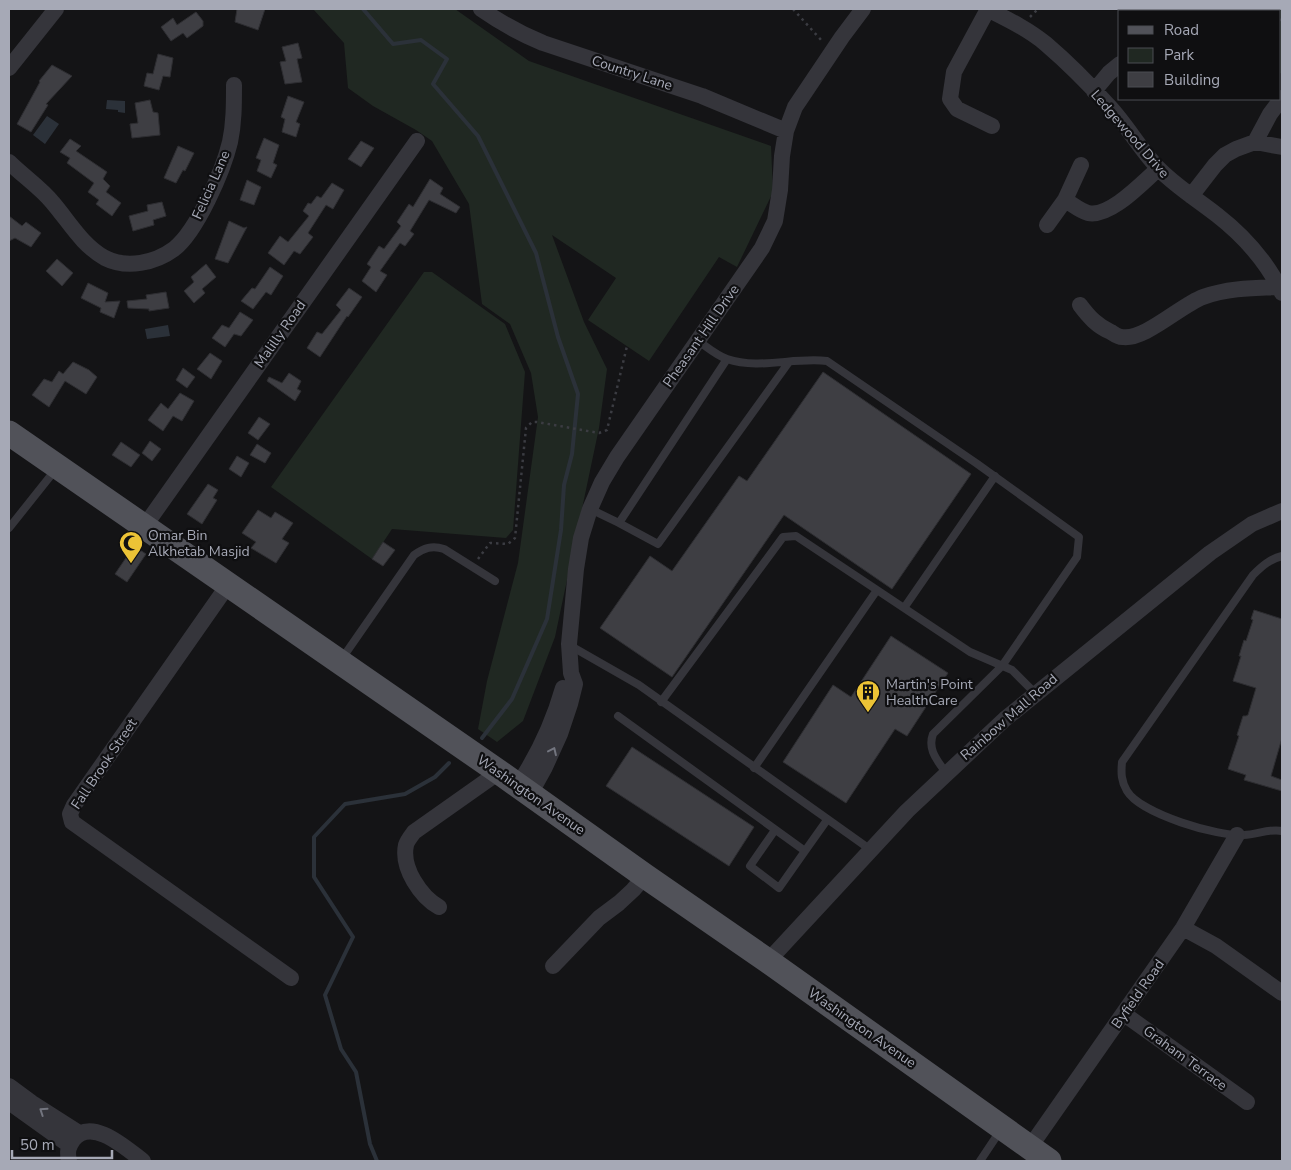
<svg xmlns="http://www.w3.org/2000/svg" width="1291" height="1170" viewBox="0 0 1291 1170" font-family="'Nunito Sans',sans-serif">
	<style>
		.green { fill: #202822 }
		.water { fill: #2b3139 }
		.lines { fill: none; stroke-linecap: round; stroke-linejoin: round }
		.stream { stroke: #2b3139; stroke-width: 4 }
		.building { fill: #3e3e43; stroke: #2e2e32 }
		.path { stroke: #3b3c42; stroke-width: 2.5; stroke-dasharray: 2.5 4; stroke-linecap: butt }
		.lane { stroke: #35353b; stroke-width: 8 }
		.street { stroke: #35353b; stroke-width: 16 }
		.primary { stroke: #515259; stroke-width: 25 }
		.oneway { stroke: #73757f }
		.labels { text-anchor: middle; dominant-baseline: central; stroke-width: 4.5; stroke-linejoin: round; paint-order: stroke }
		.street-label { font-size: 14px; fill: #a6a9b6; stroke: #0f0f11 }
		.poi-label { font-size: 14px; fill: #a6a9b6; stroke: #0f0f11; text-anchor: start }
	</style>
	<rect width="100%" height="100%" fill="#141416"/>
	<path class="green" d="M313 9H455L529 61 771 146 773 192 737 267 719 257 649 361 588 320 616 278 552 235 584 322 607 369 599 428 555 637 523 721 497 742 478 729 487 681 518 563 538 417 531 373 510 324 482 304 469 204 432 141 416 130 373 106 348 88 344 43Z
		M1229 9H1282V74L1280 73V11H1230Z
		M424 272H432L505 324 525 372 513 530 506 538 392 529 372 559 271 487Z"/>
	<path class="water" d="M107 100 125 101V113L118 112V110L106 109Z
		M47 116 59 124 45 144 33 135Z
		M168 325 170 336 147 339 145 329Z"/>
	<g class="lines">
		<path class="stream" d="M363 9 393 44 421 40 447 59 433 84 478 136 536 253 558 337 578 394 572 454 564 485 561 530 547 619 512 699 482 738
			M377 1161 370 1144 356 1072 341 1049 325 995 353 937 314 877V837L345 804 405 794 435 777 449 763"/>
	</g>
	<path class="building" d="M237 9H265L258 30 235 22Z
		M196 12 203 21V26L187 38 183 33 171 41 161 27 173 18 177 25Z
		M298 43 302 58 297 59 302 82 285 84 280 62 286 61 282 47Z
		M158 54 173 58 170 77 163 76 159 90 144 86 147 73 153 74Z
		M52 65 72 76 46 104 48 105 31 132 17 124 40 82 39 81Z
		M288 96 304 102 296 122 300 124 296 137 282 132 285 119 281 117Z
		M150 100 153 112 158 113 160 135 132 138 130 124 138 123 135 103Z
		M264 138 279 145 273 163 277 165 271 178 257 171 261 160 256 158Z
		M70 139 81 146 76 151 107 172 103 179 110 186 106 192 121 203 112 216 96 204 99 200 88 192 94 183 67 163 70 158 60 152Z
		M361 141 374 148 361 167 348 159Z
		M178 146 194 153 185 171 183 170 176 183 164 178Z
		M430 179 443 188 440 194 460 207 456 213 429 200 410 231 414 234 405 246 400 243 380 271 387 275 376 292 362 281 371 267 367 264 379 246 384 249 401 226 397 222 409 204 413 207Z
		M247 180 261 187 254 205 240 200Z
		M332 183 344 190 333 209 326 205 308 233 313 237 300 254 294 251 284 265 268 253 280 236 288 242 309 216 303 211 308 203 311 204 317 196 321 198Z
		M162 202 166 216 153 220 154 225 133 231 129 216 148 211 147 205Z
		M9 216 22 226 26 222 41 233 31 247 15 238 9 241Z
		M229 221 244 228 247 227 228 263 215 259Z
		M57 259 73 273 62 286 46 271Z
		M206 264 216 277 202 289 205 293 194 303 184 291 194 282 191 277Z
		M270 267 283 276 271 295 266 292 253 309 241 301 252 288 255 289Z
		M88 283 108 293 105 302 120 301 114 318 100 312 101 308 81 298Z
		M349 288 362 297 348 317 347 316 320 357 307 348 317 332 322 334 341 310 336 305Z
		M166 292 169 308 149 311V309L128 308 127 301 147 299 146 295Z
		M240 312 253 320 241 336 234 334 225 347 212 338 222 325 229 328Z
		M210 353 222 361 211 379 197 369Z
		M73 362 89 370 97 377 86 394 65 381 49 407 32 395 44 379 52 382 59 371 63 374Z
		M183 368 195 377 187 388 176 380Z
		M823 372 971 474 892 589 784 515 672 677 600 628 650 556 672 571 739 476 747 481Z
		M289 373 301 381 297 389 301 391 295 401 267 381 269 377 282 383Z
		M180 393 194 401 182 421 173 416 163 431 148 420 161 403 168 409Z
		M259 417 270 424 258 440 248 433Z
		M150 441 161 449 152 461 142 453Z
		M121 442 140 455 131 467 112 455Z
		M257 444 271 453 265 463 250 455Z
		M237 456 249 463 241 477 229 469Z
		M208 484 218 490 213 498 217 500 202 524 187 514Z
		M258 510 271 518 275 512 293 523 282 539 289 543 276 563 251 548 256 542 242 533Z
		M383 542 395 550 383 566 372 559Z
		M134 546 146 554 127 582 115 574Z
		M1254 610 1282 619V738L1271 776 1282 780V791L1244 780 1246 775 1228 769 1239 736 1237 735 1243 716H1246L1248 715 1256 688 1233 681 1241 656H1239L1244 640 1246 641 1253 620 1251 619Z
		M891 636 948 673 907 736 895 729 846 803 783 762 833 685 851 697Z
		M632 747 754 827 729 866 606 786Z"/>
	<g class="lines">
		<path class="path" d="M793 9 822 41
			M1030 17 1038 9
			M1280 21 1282 17
			M478 559 490 543 508 544 515 538 526 428 532 422H537L599 433 607 430 627 346"/>
		<path class="lane" d="M697 340C707 347 716 355 727 359 759 370 794 357 827 361L976 463 1079 537 1077 557 1002 666 933 734C927 750 938 761 946 773
			M590 509 619 523 727 359
			M619 523 658 544 789 362
			M9 528 56 469
			M1282 556C1270 559 1262 566 1253 575L1122 762C1121 773 1121 781 1127 791 1141 814 1218 837 1244 835 1256 835 1270 828 1282 831
			M904 608 995 476
			M569 645 639 685 871 850
			M341 660 414 555C424 548 432 545 444 549L495 581
			M661 702 783 537 796 536 970 652 1012 670 1035 693
			M618 716 805 851 827 820
			M754 768 877 590
			M775 830 750 866 779 888 805 851
			M980 1161 1000 1131"/>
		<path class="street" d="M481 9C501 23 521 34 543 43L702 96 786 131
			M987 9C1007 19 1028 29 1046 44 1067 62 1089 84 1108 105 1127 125 1141 151 1160 170 1177 187 1198 200 1217 215 1244 236 1267 262 1282 293
			M988 9 954 72 950 99 957 109 992 126
			M1209 9 1210 11
			M9 68 56 9
			M1094 91 1109 73 1120 64
			M1255 142 1270 114 1282 98
			M9 162C23 176 41 188 53 203 70 223 82 245 105 258 127 269 155 263 174 249 197 231 223 171 230 142 234 123 234 105 234 85
			M1191 196 1215 165 1225 155 1236 149 1255 142 1282 147
			M1065 200C1072 204 1080 211 1088 213 1110 218 1143 182 1158 169
			M1047 225 1065 200 1081 165
			M1080 305C1089 317 1097 326 1111 332 1114 334 1118 337 1122 337 1144 341 1181 305 1203 297 1228 288 1253 288 1280 287
			M144 527 417 141
			M228 585 74 805 70 814 72 822 291 978
			M518 785C538 755 553 723 563 688
			M530 794 545 767 560 734 570 704 575 684 571 673 569 644 576 569 581 538 590 509 602 482 617 457 762 248 775 221 780 190 782 156 786 131 795 107 842 37 863 9
			M439 907C421 897 401 868 406 845 407 841 411 836 414 832L499 772
			M1183 928 1216 946 1282 993
			M768 961 907 811 1005 719 1210 553 1252 524 1282 511
			M553 966 599 918 619 903 633 890 645 876
			M1124 1014 1247 1102
			M9 1086 32 1103 79 1133
			M9 1102 69 1145
			M1030 1147 1183 928 1237 835
			M69 1161C67 1152 68 1147 73 1140 91 1116 126 1148 143 1161"/>
		<path class="primary" d="M9 433 499 772 645 876 768 961 1049 1161"/>
	</g>
	<defs><path id="oneway-chevron" d="M-2-3.5L2.5 0L-2 3.5" fill="none" stroke-width="1.6" stroke-linecap="round" stroke-linejoin="round" transform="scale(1.25)"/></defs>
	<g class="oneway">
		<use href="#oneway-chevron" transform="translate(553 751) rotate(-65)"/>
		<use href="#oneway-chevron" transform="translate(43 1111) rotate(-146)"/>
	</g>
	<defs>
		<g id="mosque-pin" transform="scale(1.25)"><path d="M0 17L-7.5 6A9.5 9.5 0 1 1 7.5 6Z" fill="#ecc336" stroke="#0f0f11"/><path d="M3.5-4.9A6 6 0 1 0 3.5 4.9A5 5 0 1 1 3.5-4.9Z" fill="#111"/></g>
		<g id="building-pin" transform="scale(1.25)"><path d="M0 17L-7.5 6A9.5 9.5 0 1 1 7.5 6Z" fill="#ecc336" stroke="#0f0f11"/><path d="M-4-6H4V6H1V3H-1V6H-4ZM-2.5-4.3h1.7v1.8h-1.7ZM.8-4.3h1.7v1.8H.8ZM-2.5-1h1.7V.8h-1.7ZM.8-1h1.7V.8H.8Z" fill="#111"/></g>
	</defs>
	<g fill-rule="evenodd">
		<use href="#mosque-pin" x="131" y="543"/>
		<use href="#building-pin" x="868" y="692"/>
	</g>
	<g class="labels">
		<g class="street-label">
			<text transform="translate(632 73) rotate(18)">Country Lane</text>
			<text transform="translate(1130 134) rotate(49)">Ledgewood Drive</text>
			<text transform="translate(211 185) rotate(-66)">Felicia Lane</text>
			<text transform="translate(280 334) rotate(-55)">Malilly Road</text>
			<text transform="translate(701 336) rotate(-55)">Pheasant Hill Drive</text>
			<text transform="translate(1009 717) rotate(-41)">Rainbow Mall Road</text>
			<text transform="translate(104 764) rotate(-56)">Fall Brook Street</text>
			<text transform="translate(531 795) rotate(35)">Washington Avenue</text>
			<text transform="translate(1138 994) rotate(-55)">Byfield Road</text>
			<text transform="translate(862 1028) rotate(35)">Washington Avenue</text>
			<text transform="translate(1185 1058) rotate(36)">Graham Terrace</text>
		</g>
		<g class="poi-label">
			<text x="148" y="535">Omar Bin<tspan x="148" dy="16">Alkhetab Masjid</tspan></text>
			<text x="886" y="684">Martin's Point<tspan x="886" dy="16">HealthCare</tspan></text>
		</g>
	</g>
	<rect width="1291" height="1170" fill="none" stroke="#a6a9b6" stroke-width="20"/>
	<rect x="1118" y="10" width="162" height="90" fill="#0f0f11" stroke="#4b4d53"/>
	<rect x="1128" y="26" width="25" height="8" fill="#515259" stroke="#4b4d53"/>
	<text x="1164" y="35" font-size="15" fill="#a6a9b6">Road</text>
	<rect x="1128" y="48" width="25" height="15" fill="#202822" stroke="#4b4d53"/>
	<text x="1164" y="60" font-size="15" fill="#a6a9b6">Park</text>
	<rect x="1128" y="72" width="25" height="15" fill="#3e3e43" stroke="#4b4d53"/>
	<text x="1164" y="85" font-size="15" fill="#a6a9b6">Building</text>
	<path d="M12 1150v8h100v-8" fill="none" stroke="#a6a9b6" stroke-width="2.5"/>
	<text x="20" y="1150" font-size="15" fill="#a6a9b6" stroke="#0f0f11" stroke-width="4" paint-order="stroke">50 m</text>
</svg>
